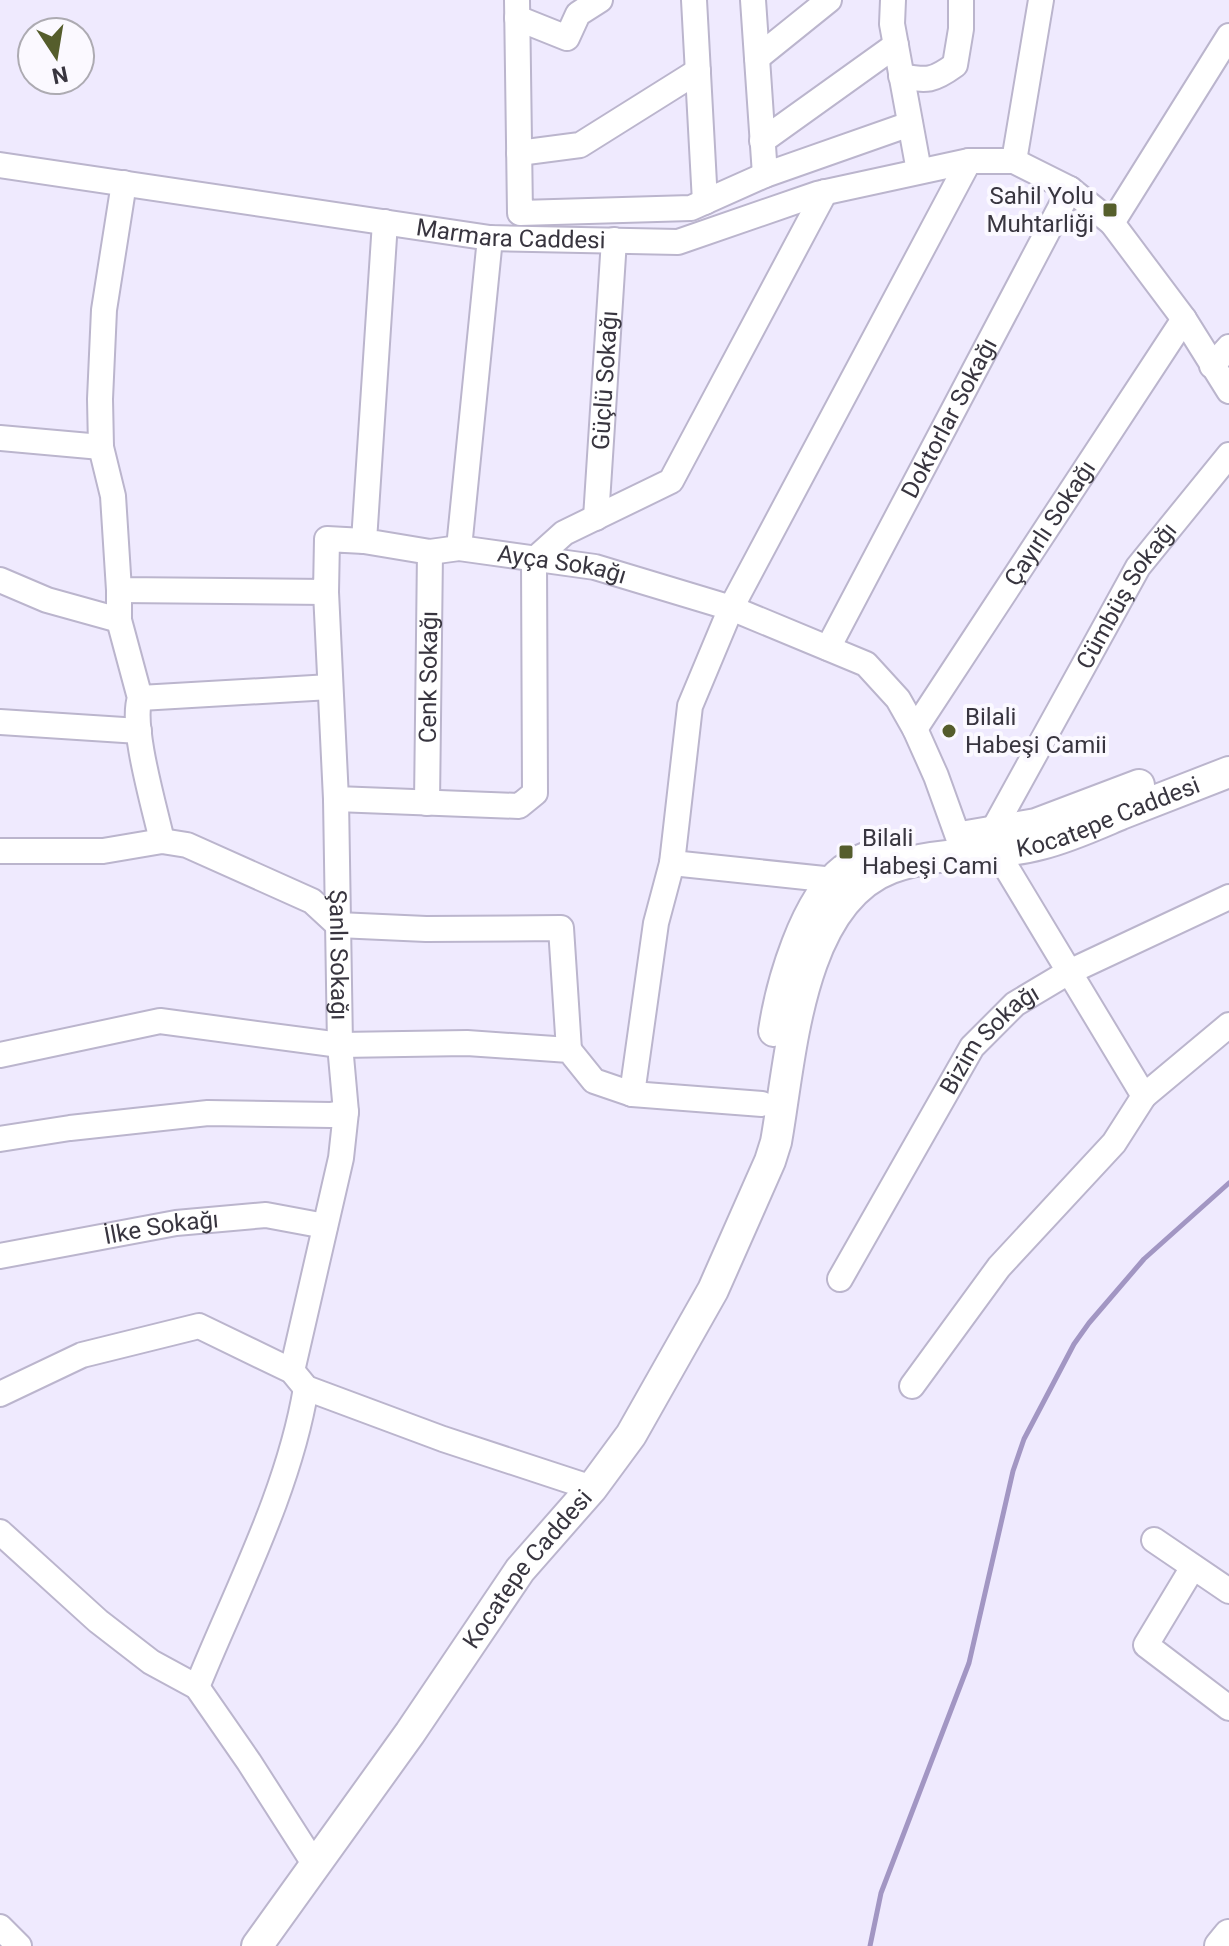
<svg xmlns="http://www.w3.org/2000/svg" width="1229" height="1946" viewBox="0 0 1229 1946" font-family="Roboto,sans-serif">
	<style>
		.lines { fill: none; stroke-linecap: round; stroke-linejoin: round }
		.stream { stroke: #a296c3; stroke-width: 5 }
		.minor-casing { stroke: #bbb5cd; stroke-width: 28 }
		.major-casing { stroke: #bbb5cd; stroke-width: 34 }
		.minor { stroke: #fff; stroke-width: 24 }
		.major { stroke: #fff; stroke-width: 30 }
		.poi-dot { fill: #555d2c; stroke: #fbf9ff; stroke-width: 3 }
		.labels { text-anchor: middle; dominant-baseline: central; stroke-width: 8; stroke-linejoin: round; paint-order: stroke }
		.poi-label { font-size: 24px; fill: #38353f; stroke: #fbf9ff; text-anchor: start }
		.street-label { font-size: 24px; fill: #38353f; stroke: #fbf9ff }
	</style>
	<rect width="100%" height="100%" fill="#efeafe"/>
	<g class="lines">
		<path class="stream" d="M870 1946 881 1893 969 1663 1013 1471 1024 1439 1074 1344 1089 1323 1144 1259 1229 1183"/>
		<g class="minor-casing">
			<g id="minor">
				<path d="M517 0 520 213 691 208 765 175"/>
				<path d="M694 0 705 202"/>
				<path d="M753 0 765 175 910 124"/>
				<path d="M893 0 892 24 919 171"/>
				<path d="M517 18 567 38 578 14 600 0"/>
				<path d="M757 58 829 0"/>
				<path d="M901 76C928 81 933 81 955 65L961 29V0"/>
				<path d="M762 141 896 45"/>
				<path d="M519 153 580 145 698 71"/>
				<path d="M1014 161 1041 0"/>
				<path id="s1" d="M0 165 490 238 678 242 817 194 969 161H1014L1070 189 1112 223 1184 319 1229 391"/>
				<path d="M124 183 104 310 100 399 101 447 113 496 119 590 326 592 327 539 364 541"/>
				<path id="s2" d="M385 222 364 541 430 552 459 548 595 567 731 608 866 664 898 699 915 729 936 776 958 837"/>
				<path d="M1112 223 1229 36"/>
				<path d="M1212 366 1229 347"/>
				<path d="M0 438 101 447"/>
				<path id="s3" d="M596 518 614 240"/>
				<path d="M459 548 490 238"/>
				<path d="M0 580 47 600 119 620"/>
				<path d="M119 590V620L140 698C130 725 155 809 162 841"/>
				<path d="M326 592 336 799 519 806 535 793 534 560 564 533 671 481 825 192"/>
				<path id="s4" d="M828 648 1070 189"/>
				<path d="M140 698 330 687"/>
				<path d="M0 722 139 731"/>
				<path id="s5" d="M915 729 1184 319"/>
				<path id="s6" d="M336 799 340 1045 346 1112"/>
				<path id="s7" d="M427 803 430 552"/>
				<path id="s8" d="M992 832 1138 567 1229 455"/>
				<path d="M0 851H103L162 841 187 845 312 901 338 925 426 929 561 928 569 1050"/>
				<path d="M672 863 834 880"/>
				<path d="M0 1055 160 1021 340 1045 467 1043 569 1050 594 1081 632 1094 762 1104"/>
				<path d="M632 1094 656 923 672 863 690 706 731 608 969 161"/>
				<path d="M1144 1096 1229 1025"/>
				<path d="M0 1139 70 1128 208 1113 331 1115 346 1112 341 1158 292 1371"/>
				<path id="s9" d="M0 1256 176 1223 266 1215 325 1226"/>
				<path id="s10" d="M840 1279 972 1047 1015 1004 1067 973 1229 897"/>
				<path d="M912 1386 999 1267 1114 1143 1144 1096 997 852"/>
				<path d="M0 1394 82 1355 199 1326 292 1371 306 1388 443 1439 592 1488"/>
				<path d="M0 1532 98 1621 151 1662 197 1687 249 1762 315 1865"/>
				<path d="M1154 1540 1229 1591"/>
				<path d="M1193 1567 1146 1645 1229 1708"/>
				<path d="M197 1687C236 1591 289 1491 306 1388"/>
				<path d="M0 1927 19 1946"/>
			</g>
		</g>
		<g class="major-casing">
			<g id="major">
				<path d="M967 836 1036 824 1139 785"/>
				<path d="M774 1031C781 984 805 900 844 870 857 861 874 854 889 849"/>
				<path id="s11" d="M257 1946 410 1733 520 1570 592 1488 631 1435 713 1290 770 1161 776 1142C791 1059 798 903 891 868 939 850 993 857 1041 844 1069 837 1095 825 1121 814 1157 800 1193 786 1229 772"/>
				<path d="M1220 1946 1229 1935"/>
			</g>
		</g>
		<use href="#minor" class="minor"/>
		<use href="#major" class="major"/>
	</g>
	<g class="poi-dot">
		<rect x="1102" y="202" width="16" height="16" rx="4"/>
		<circle cx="949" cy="731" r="8"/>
		<rect x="838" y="844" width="16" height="16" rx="4"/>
	</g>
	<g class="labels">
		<g class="poi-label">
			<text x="1094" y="196" text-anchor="end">Sahil Yolu<tspan x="1094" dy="28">Muhtarliği</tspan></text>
			<text x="965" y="717">Bilali<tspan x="965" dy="28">Habeşi Camii</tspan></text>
			<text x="862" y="838">Bilali<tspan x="862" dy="28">Habeşi Cami</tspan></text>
		</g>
		<g class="street-label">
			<text stroke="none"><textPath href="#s1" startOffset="516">Marmara Caddesi</textPath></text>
			<text stroke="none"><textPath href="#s3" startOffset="138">Güçlü Sokağı</textPath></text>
			<text stroke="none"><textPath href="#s4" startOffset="260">Doktorlar Sokağı</textPath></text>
			<text stroke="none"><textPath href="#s5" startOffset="246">Çayırlı Sokağı</textPath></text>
			<text stroke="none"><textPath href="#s2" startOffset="520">Ayça Sokağı</textPath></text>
			<text stroke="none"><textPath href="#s8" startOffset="272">Cümbüş Sokağı</textPath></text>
			<text stroke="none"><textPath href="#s7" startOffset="126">Cenk Sokağı</textPath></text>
			<text stroke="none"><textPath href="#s11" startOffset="1496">Kocatepe Caddesi</textPath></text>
			<text stroke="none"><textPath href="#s6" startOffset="156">Şanlı Sokağı</textPath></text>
			<text stroke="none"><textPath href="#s10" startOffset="284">Bizim Sokağı</textPath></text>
			<text stroke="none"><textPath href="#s9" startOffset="164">İlke Sokağı</textPath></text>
			<text stroke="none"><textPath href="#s11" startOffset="464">Kocatepe Caddesi</textPath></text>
		</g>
	</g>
	<g transform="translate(56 56) rotate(168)"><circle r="38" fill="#fbf9ff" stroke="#adabb2" stroke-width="2"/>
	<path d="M0-6L14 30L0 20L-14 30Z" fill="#555d2c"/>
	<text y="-12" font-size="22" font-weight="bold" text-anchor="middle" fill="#38353f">N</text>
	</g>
</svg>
